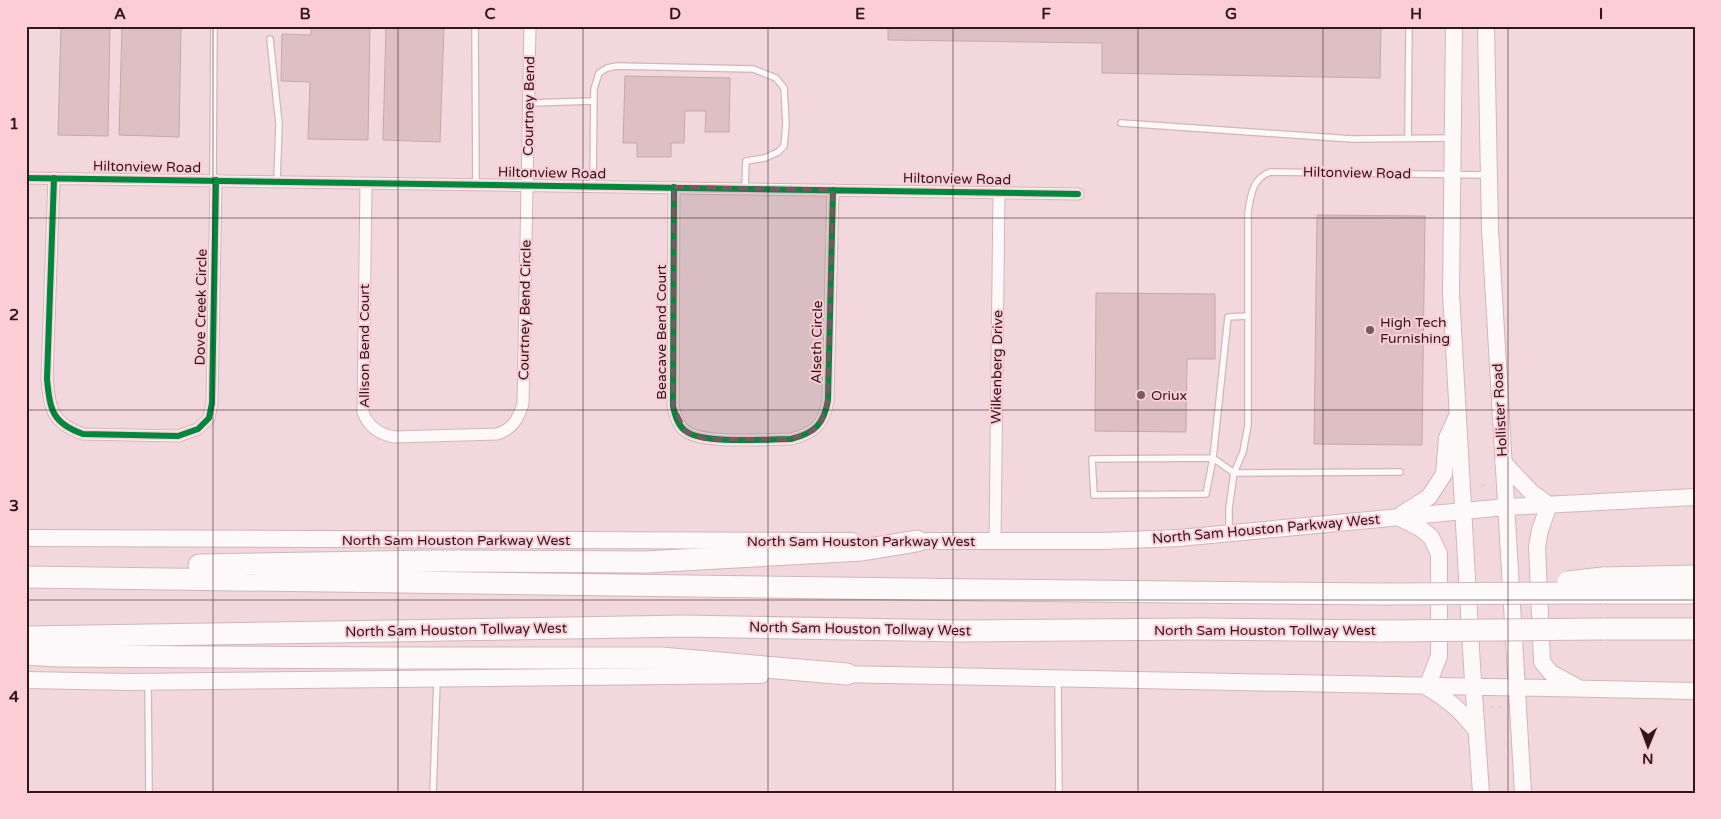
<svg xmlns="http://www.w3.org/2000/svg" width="1721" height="819" viewBox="0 0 1721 819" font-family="'Varela Round',sans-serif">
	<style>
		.building { fill: #ddbfc4; stroke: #c3a9ae }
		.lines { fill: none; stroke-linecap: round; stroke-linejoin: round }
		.service-casing { stroke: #d0b6bb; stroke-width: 8 }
		.minor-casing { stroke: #d0b6bb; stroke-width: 13 }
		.secondary-casing { stroke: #d0b6bb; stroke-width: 18 }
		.motorway-casing { stroke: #d0b6bb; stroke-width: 23 }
		.path { stroke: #dbd3d4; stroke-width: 2.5; stroke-dasharray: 4 4; stroke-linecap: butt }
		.service { stroke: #fdf9fa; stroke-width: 5.5 }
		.minor { stroke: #fdf9fa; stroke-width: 11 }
		.secondary { stroke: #fdf9fa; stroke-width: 16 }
		.motorway { stroke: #fdf9fa; stroke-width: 21 }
		.motorway-bridge-casing { stroke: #d0b6bb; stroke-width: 23; stroke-linecap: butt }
		.motorway-bridge { stroke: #fdf9fa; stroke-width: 21 }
		.cycleway-casing { stroke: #fccdd5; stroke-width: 9 }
		.cycleway { stroke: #00873e; stroke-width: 6 }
		.marked { fill: #755a5f; fill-opacity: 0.2; stroke: #755a5f; stroke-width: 4; stroke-dasharray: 10 6; stroke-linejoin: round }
		.grid { fill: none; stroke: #31161c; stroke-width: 1; stroke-opacity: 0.55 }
		.poi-dot { fill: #755a5f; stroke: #fccdd5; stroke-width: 2 }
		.labels { text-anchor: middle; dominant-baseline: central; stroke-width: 4; stroke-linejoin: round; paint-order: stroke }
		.street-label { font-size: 14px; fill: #31161c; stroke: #fccdd5 }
		.poi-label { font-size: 14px; fill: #31161c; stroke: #fccdd5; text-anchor: start }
		.neatline { fill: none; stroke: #31161c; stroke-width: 2 }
		.grid-label { font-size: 16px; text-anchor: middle; font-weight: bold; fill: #31161c }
	</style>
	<rect width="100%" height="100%" fill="#f2d8dc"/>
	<path class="building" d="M61 26H110L108 136 58 135Z
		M122 26H181L179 137 119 135Z
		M311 26H370L368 140 308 139 310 82 281 81 282 34 311 35Z
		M386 26H444L440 142 383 140Z
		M888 26H1381L1380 78 1102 73V43L888 40Z
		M625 76 730 78 729 132H705L706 111H685L684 143H671V157H637V143H623Z
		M1317 215 1425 216 1422 445 1314 444Z
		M1096 293 1215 294V359H1187L1186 432 1095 431Z"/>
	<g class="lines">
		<g class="service-casing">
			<path id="service" d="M475 26 476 184
				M270 39 279 124 277 181
				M529 103 594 101
				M1121 123 1352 139 1451 138
				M1408 138 1409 26
				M213 180 214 27
				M593 186 594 89 599 73 607 68 617 66 753 69 776 78 784 88 786 124 784 146 778 152 765 158 746 161 745 188
				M1248 316 1228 317 1213 458 1234 473 1400 472
				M1213 458 1206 494 1094 495 1092 459Z
				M1229 532V508L1234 473 1243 452 1248 425V212C1251 195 1252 179 1270 172L1486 175
				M1058 680 1059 793
				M148 682 149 793
				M433 793 437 680"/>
		</g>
		<g class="minor-casing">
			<path id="minor" d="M26 178 1078 194
				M54 178 47 379C50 410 52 423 83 434L178 436 198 429 209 418 212 403 216 180
				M366 183 363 412C368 427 379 434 394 437L497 434C513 429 518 419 523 404L530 26
				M674 187 673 406C675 415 678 427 687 432 705 444 767 439 791 439 815 433 824 424 828 400L833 190
				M995 541 999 192"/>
		</g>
		<g class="secondary-casing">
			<path id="secondary" d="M1454 26 1451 294 1472 666 1481 793
				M1486 26 1490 229 1523 793
				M1503 462 1531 492 1549 505
				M1549 505 1540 530 1537 547 1542 662 1551 673 1579 688
				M1402 514 1429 497 1444 474 1447 438 1456 418
				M1398 517 1420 528 1431 537 1439 554V656L1427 687
				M26 538 852 541
				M906 541H1102L1179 538 1506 507 1695 497
				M836 674 1695 691
				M26 680 129 682 761 675
				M1427 687C1446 698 1463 712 1476 730"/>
		</g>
		<g class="motorway-casing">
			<path id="motorway" d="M199 565 433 561 646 562 862 550 917 541
				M26 577 981 590 1383 594
				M1603 578 1695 576
				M1601 593H1695
				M1602 629H1695
				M26 637 686 626 962 631 1200 629 1382 631
				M26 654 58 656 399 658H661L847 674"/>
		</g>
		<path class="path" d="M1481 485 1489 484
			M1490 707H1503"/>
		<use href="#service" class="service"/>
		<use href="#minor" class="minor"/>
		<use href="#secondary" class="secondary"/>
		<use href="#motorway" class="motorway"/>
		<g class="motorway-bridge-casing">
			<path id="motorway-bridge" d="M1568 582 1603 578
				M1383 594 1601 593
				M1382 631 1602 629"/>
		</g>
		<use href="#motorway-bridge" class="motorway-bridge"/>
		<g class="cycleway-casing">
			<path id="cycleway" d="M26 178 1078 194
				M54 178 47 379C50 410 52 423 83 434L178 436 198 429 209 418 212 403 216 180
				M674 187 673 406C675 415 678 427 687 432 705 444 767 439 791 439 815 433 824 424 828 400L833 190"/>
		</g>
		<use href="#cycleway" class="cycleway"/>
	</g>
	<path class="marked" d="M674 187 833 190 828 400 821 422 813 431 791 439H705L686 432 673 406Z"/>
	<path class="grid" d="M213 26V793M398 26V793M583 26V793M768 26V793M953 26V793M1138 26V793M1323 26V793M1508 26V793M26 218H1695M26 410H1695M26 600H1695"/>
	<g class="poi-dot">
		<circle cx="1370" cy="330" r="5"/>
		<circle cx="1141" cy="395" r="5"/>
	</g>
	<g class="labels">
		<g class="street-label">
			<text transform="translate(529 106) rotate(-89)">Courtney Bend</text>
			<text transform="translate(147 167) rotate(1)">Hiltonview Road</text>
			<text transform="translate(552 173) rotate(1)">Hiltonview Road</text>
			<text transform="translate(1357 173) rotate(1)">Hiltonview Road</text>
			<text transform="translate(957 179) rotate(1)">Hiltonview Road</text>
			<text transform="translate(201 307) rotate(-89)">Dove Creek Circle</text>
			<text transform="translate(525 310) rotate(-89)">Courtney Bend Circle</text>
			<text transform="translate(661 332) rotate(-90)">Beacave Bend Court</text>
			<text transform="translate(817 342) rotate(-89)">Alseth Circle</text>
			<text transform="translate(364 346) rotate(-90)">Allison Bend Court</text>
			<text transform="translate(997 367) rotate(-89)">Wilkenberg Drive</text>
			<text transform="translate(1500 410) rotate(-93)">Hollister Road</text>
			<text transform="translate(1266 529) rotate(-5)">North Sam Houston Parkway West</text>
			<text x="456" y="540">North Sam Houston Parkway West</text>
			<text x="861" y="541">North Sam Houston Parkway West</text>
			<text transform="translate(860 629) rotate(1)">North Sam Houston Tollway West</text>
			<text transform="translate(456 630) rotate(-1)">North Sam Houston Tollway West</text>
			<text x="1265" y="630">North Sam Houston Tollway West</text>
		</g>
		<g class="poi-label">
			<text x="1380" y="322">High Tech<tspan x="1380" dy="16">Furnishing</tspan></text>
			<text x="1151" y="395">Oriux</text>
		</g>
	</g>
	<rect width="1721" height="819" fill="none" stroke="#fccdd5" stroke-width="55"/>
	<g transform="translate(1648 746) rotate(181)" stroke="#fccdd5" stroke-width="4" paint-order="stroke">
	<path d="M0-4L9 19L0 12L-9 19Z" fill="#31161c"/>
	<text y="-8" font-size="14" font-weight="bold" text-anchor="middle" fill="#31161c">N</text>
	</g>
	<rect x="28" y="28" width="1666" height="764" class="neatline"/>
	<g class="grid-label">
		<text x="120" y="19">A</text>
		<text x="305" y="19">B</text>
		<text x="490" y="19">C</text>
		<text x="675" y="19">D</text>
		<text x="860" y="19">E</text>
		<text x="1046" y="19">F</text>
		<text x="1231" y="19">G</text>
		<text x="1416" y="19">H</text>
		<text x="1601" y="19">I</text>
		<text x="14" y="129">1</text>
		<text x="14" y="320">2</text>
		<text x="14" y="511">3</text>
		<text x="14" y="702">4</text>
	</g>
</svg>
